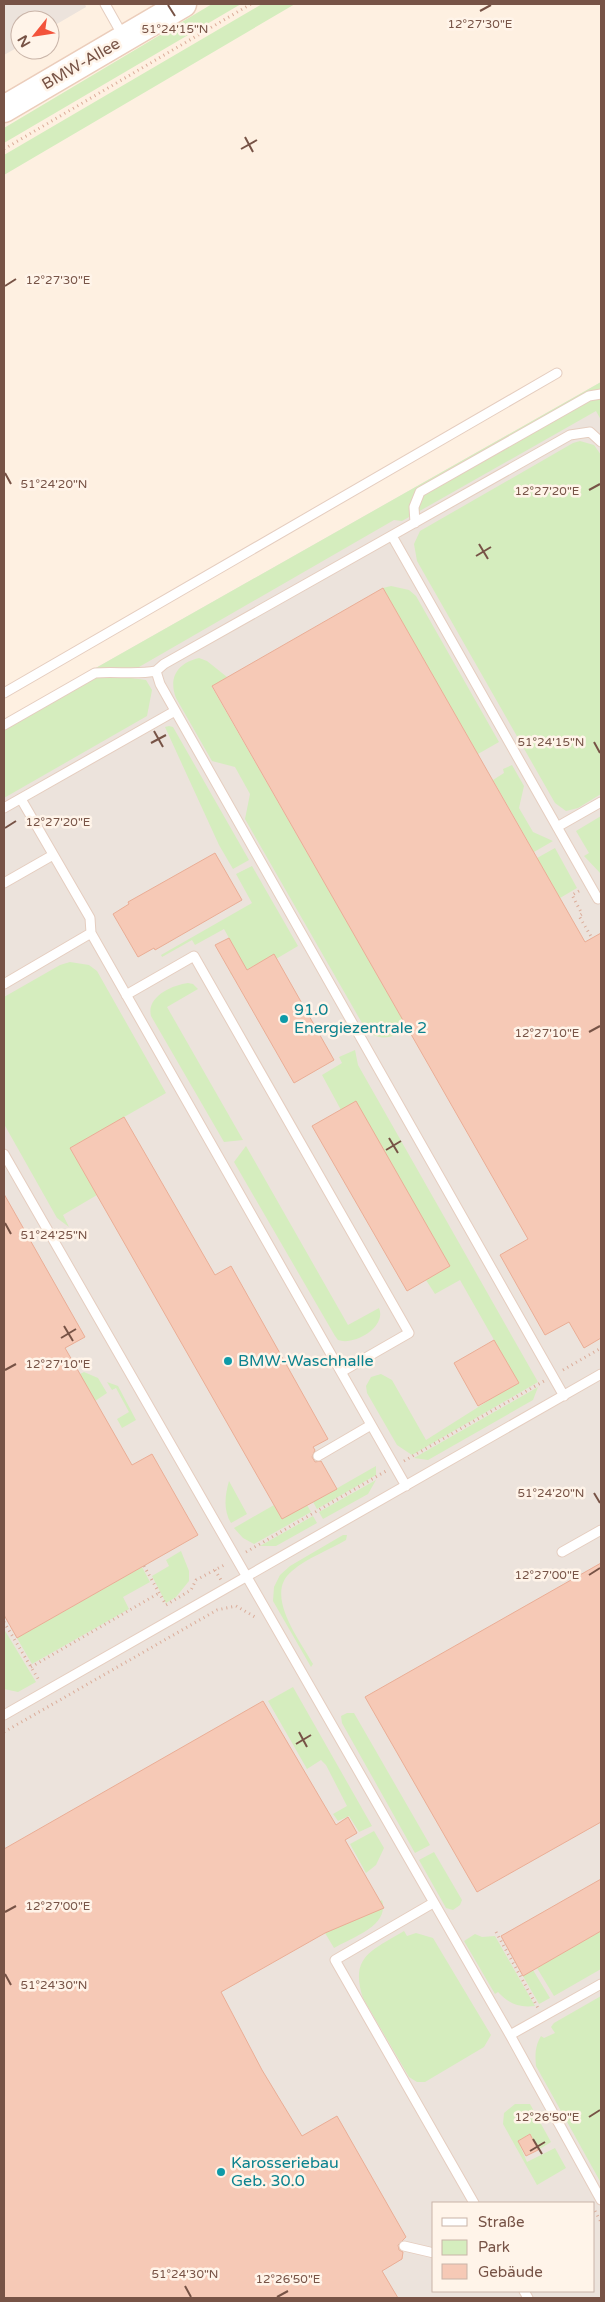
<svg xmlns="http://www.w3.org/2000/svg" width="605" height="2302" viewBox="0 0 605 2302" font-family="'Varela Round',sans-serif">
	<style>
		.industrial { fill: #ece3dc; fill-rule: evenodd }
		.green { fill: #d5edbe }
		.building { fill: #f6c9b6; stroke: #eaad95 }
		.lines { fill: none; stroke-linecap: round; stroke-linejoin: round }
		.service-casing { stroke: #e5cdbf; stroke-width: 11 }
		.secondary-casing { stroke: #ebcdbb; stroke-width: 29 }
		.path { stroke: #dbac99; stroke-width: 3; stroke-dasharray: 1 4; stroke-linecap: butt }
		.service { stroke: #fff; stroke-width: 9 }
		.secondary { stroke: #fff; stroke-width: 26 }
		.ticks { fill: none; stroke: #775346; stroke-width: 2 }
		.culture-dot { fill: #0f9aa8; stroke: #fff4e9; stroke-width: 2 }
		.labels { text-anchor: middle; dominant-baseline: central; stroke-width: 5; stroke-linejoin: round; paint-order: stroke }
		.street-label { font-size: 16px; fill: #775346; stroke: #fff4e9 }
		.culture-label { font-size: 16px; fill: #0d838f; stroke: #fff4e9; text-anchor: start }
		.ticks-label { font-size: 12px; text-anchor: middle; fill: #775346; stroke: #fff4e9; stroke-width: 5; stroke-linejoin: round; paint-order: stroke }
	</style>
	<rect width="100%" height="100%" fill="#fef0e1"/>
	<path class="industrial" d="M4 4H85L86 7 50 28V20H20V46L4 55Z
		M601 382V2298H4V720ZM434 2203H594V2291H434Z"/>
	<path class="green" d="M212 4H241L4 143V128Z
		M262 4H295L4 175V155Z
		M601 382V420L596 411 402 521 394 520 139 667 140 669 109 675 146 680 152 690 147 716 4 798V720Z
		M580 441 594 445 601 455V794L578 808 566 811 555 803 417 561 414 544 420 531 573 443Z
		M391 586 409 590 416 596 499 742 478 754 383 588Z
		M199 658 207 661 227 677 212 687 408 1029C392 1038 381 1042 366 1030L245 819 250 794 235 767 212 761 176 698C168 677 178 663 199 658Z
		M169 726 173 727 249 860 233 869 219 845 165 727Z
		M512 765 524 786 519 808 533 832 553 841 534 852 493 780 504 773 503 769Z
		M601 816V874L584 856 589 853 576 831Z
		M555 848 577 888 560 898 537 858Z
		M252 866 298 946 276 959 273 955 234 977 230 973 244 965 224 929 195 945 192 940 162 957 161 955 252 903 236 874Z
		M70 962 89 965 97 971 166 1093 70 1148 97 1195 63 1215 69 1227 57 1218 4 1124V997L60 965Z
		M188 983 193 984 198 989 167 1007 243 1140 224 1142 151 1016C146 997 172 985 188 983Z
		M355 1050 358 1065 538 1382 412 1455 397 1445 367 1393 366 1386 371 1377 381 1374 392 1380 426 1440 518 1382 460 1280 435 1294 426 1280 450 1266 356 1102 341 1110 322 1075 342 1063 339 1057Z
		M246 1146 348 1325 379 1308C387 1327 354 1346 338 1340L335 1336 234 1162Z
		M84 1372 98 1378 107 1393 95 1401 80 1374Z
		M107 1382 118 1386 136 1420 122 1428 117 1419 129 1412 116 1388 112 1390Z
		M538 1387 533 1400 428 1460 414 1458Z
		M376 1466V1475L317 1509 313 1502Z
		M376 1480 368 1494 323 1519 319 1512Z
		M229 1481 247 1514 231 1523C223 1510 225 1495 229 1481Z
		M274 1505 282 1519 307 1505 311 1512 254 1544 243 1538 234 1528Z
		M313 1516 317 1523 276 1546H260Z
		M343 1535H347L346 1540C329 1550 307 1558 292 1571 263 1594 300 1640 313 1664L311 1667 273 1601 274 1587 280 1575 290 1566Z
		M181 1551 189 1571V1581L176 1597 166 1603 152 1576 169 1566 166 1560Z
		M142 1567 150 1582 123 1597 129 1609 32 1664 17 1638Z
		M4 1629 36 1682 18 1692 4 1689Z
		M293 1687 372 1826 359 1832 349 1816 338 1821 333 1814 347 1806 326 1765 321 1760 307 1769 268 1701Z
		M347 1713H354L430 1845 415 1853 342 1723 341 1716Z
		M374 1831 384 1848 376 1865 366 1873 350 1844Z
		M434 1852 462 1900 460 1905 453 1910 446 1908 419 1860Z
		M382 1900C390 1926 352 1937 334 1948L325 1933Z
		M404 1931 407 1936 416 1933 433 1938 491 2035 484 2047 425 2082H417L409 2077 363 1998C349 1956 373 1950 404 1931Z
		M601 1931V1969L554 1996 537 1968Z
		M475 1934 482 1937 495 1936 535 2006C519 2008 509 2004 498 1992L495 1994 464 1941Z
		M533 1970 550 1998 539 2004 523 1976Z
		M601 1996V2183L536 2066C535 2055 535 2046 541 2036L544 2038 555 2033 551 2027 554 2023Z
		M515 2104H530L551 2142 538 2150 529 2134 518 2141 527 2162 555 2148 566 2168 537 2185 503 2124 504 2113Z"/>
	<path class="building" d="M383 588 585 942 601 933V1338L584 1348 569 1322 545 1335 500 1255 528 1239 212 686Z
		M215 853 242 900 155 950 154 948 138 957 113 914 129 904 128 902Z
		M229 938 247 970 274 954 334 1060 294 1083 215 945Z
		M356 1101 450 1266 407 1291 312 1126Z
		M124 1117 215 1275 231 1266 328 1439 313 1447 315 1450 312 1457 315 1462 321 1461 337 1489 282 1519 70 1148Z
		M4 1194 85 1337 65 1348 80 1374 132 1465 152 1454 198 1535 17 1638 4 1615Z
		M494 1340 519 1383 478 1406 454 1363Z
		M601 1563V1822L477 1892 365 1697Z
		M263 1701 336 1825 348 1817 357 1833 345 1840 384 1908 325 1933 221 1992 262 2070 302 2136 337 2116 406 2237 398 2245 399 2250 403 2252 402 2259 382 2271 398 2298H4V1849Z
		M601 1879V1931L523 1976 501 1936Z
		M530 2134 538 2150 526 2156 518 2141Z"/>
	<g class="lines">
		<g class="service-casing">
			<path id="service" d="M105 4 123 36
				M415 523 414 507 420 492 589 396 601 394
				M392 536 598 899
				M4 693 557 373
				M4 725 95 673C116 671 135 675 156 671
				M21 799 90 918 91 933
				M4 808 175 711
				M557 827 601 802
				M4 883 53 855
				M4 984 91 933 406 1486
				M126 995 194 956 409 1333 341 1372
				M4 1154 510 2035 601 2200
				M564 1396 160 684 156 671 164 664 570 435 590 432 601 442
				M318 1456 371 1425
				M562 1552 601 1530
				M4 1715 601 1374
				M433 1903 335 1960 474 2203
				M510 2035 601 1984
				M404 2246 434 2253
				M524 2291 528 2298"/>
		</g>
		<g class="secondary-casing">
			<path id="secondary" d="M4 109 183 4"/>
		</g>
		<path class="path" d="M4 149 251 4
			M579 891 572 895 582 914 579 916 592 938
			M563 1370 601 1348
			M404 1461 544 1381
			M246 1552 386 1471
			M144 1566 166 1605 191 1590 196 1580 226 1564
			M215 1570 221 1580
			M4 1622 40 1682
			M31 1667 159 1593
			M4 1732 217 1610 236 1606 255 1617
			M496 1932 538 2008
			M595 2211 601 2222"/>
		<use href="#service" class="service"/>
		<use href="#secondary" class="secondary"/>
	</g>
	<path class="ticks" d="M168 5 175 16M480 11 491 5M245 137 253 152M241 149 257 140M5 286 16 279M5 473 11 484M589 490 600 484M479 544 488 559M476 556 491 547M154 731 163 747M594 742 600 753M151 743 166 735M5 828 16 821M589 1032 600 1026M389 1138 398 1153M386 1150 401 1141M5 1223 11 1234M64 1326 73 1341M61 1338 76 1329M5 1370 16 1364M594 1493 600 1503M589 1575 600 1568M299 1732 307 1747M296 1744 311 1735M5 1912 16 1906M5 1974 11 1985M589 2117 600 2110M533 2139 542 2154M530 2151 545 2142M185 2286 191 2297M277 2297 288 2291"/>
	<g class="culture-dot">
		<circle cx="284" cy="1019" r="5"/>
		<circle cx="228" cy="1361" r="5"/>
		<circle cx="221" cy="2172" r="5"/>
	</g>
	<g class="labels">
		<g class="street-label">
			<text transform="translate(81 64) rotate(-30)">BMW-Allee</text>
		</g>
		<g class="culture-label">
			<text x="294" y="1010">91.0<tspan x="294" dy="18">Energiezentrale 2</tspan></text>
			<text x="238" y="1361">BMW-Waschhalle</text>
			<text x="231" y="2163">Karosseriebau<tspan x="231" dy="18">Geb. 30.0</tspan></text>
		</g>
	</g>
	<g class="ticks-label">
		<text x="480" y="28">12°27'30"E</text>
		<text x="175" y="33">51°24'15"N</text>
		<text x="58" y="284">12°27'30"E</text>
		<text x="54" y="488">51°24'20"N</text>
		<text x="547" y="495">12°27'20"E</text>
		<text x="551" y="746">51°24'15"N</text>
		<text x="58" y="826">12°27'20"E</text>
		<text x="547" y="1037">12°27'10"E</text>
		<text x="54" y="1239">51°24'25"N</text>
		<text x="58" y="1368">12°27'10"E</text>
		<text x="551" y="1497">51°24'20"N</text>
		<text x="547" y="1579">12°27'00"E</text>
		<text x="58" y="1910">12°27'00"E</text>
		<text x="54" y="1989">51°24'30"N</text>
		<text x="547" y="2121">12°26'50"E</text>
		<text x="185" y="2278">51°24'30"N</text>
		<text x="288" y="2283">12°26'50"E</text>
	</g>
	<rect width="605" height="2302" fill="none" stroke="#775346" stroke-width="10"/>
	<rect x="432" y="2202" width="162" height="90" fill="#fff4e9" stroke="#c9b4a8"/>
	<rect x="442" y="2218" width="25" height="8" fill="#ffffff" stroke="#c9b4a8"/>
	<text x="478" y="2227" font-size="15" fill="#775346">Straße</text>
	<rect x="442" y="2240" width="25" height="15" fill="#d5edbe" stroke="#c9b4a8"/>
	<text x="478" y="2252" font-size="15" fill="#775346">Park</text>
	<rect x="442" y="2264" width="25" height="15" fill="#f6c9b6" stroke="#c9b4a8"/>
	<text x="478" y="2277" font-size="15" fill="#775346">Gebäude</text>
	<g transform="translate(35 35) rotate(240)"><circle r="24" fill="#fff4e9" stroke="#c9b4a8"/>
	<path d="M0-4L9 19L0 12L-9 19Z" fill="#f3533b"/>
	<text y="-8" font-size="14" font-weight="bold" text-anchor="middle" fill="#775346">N</text>
	</g>
</svg>
